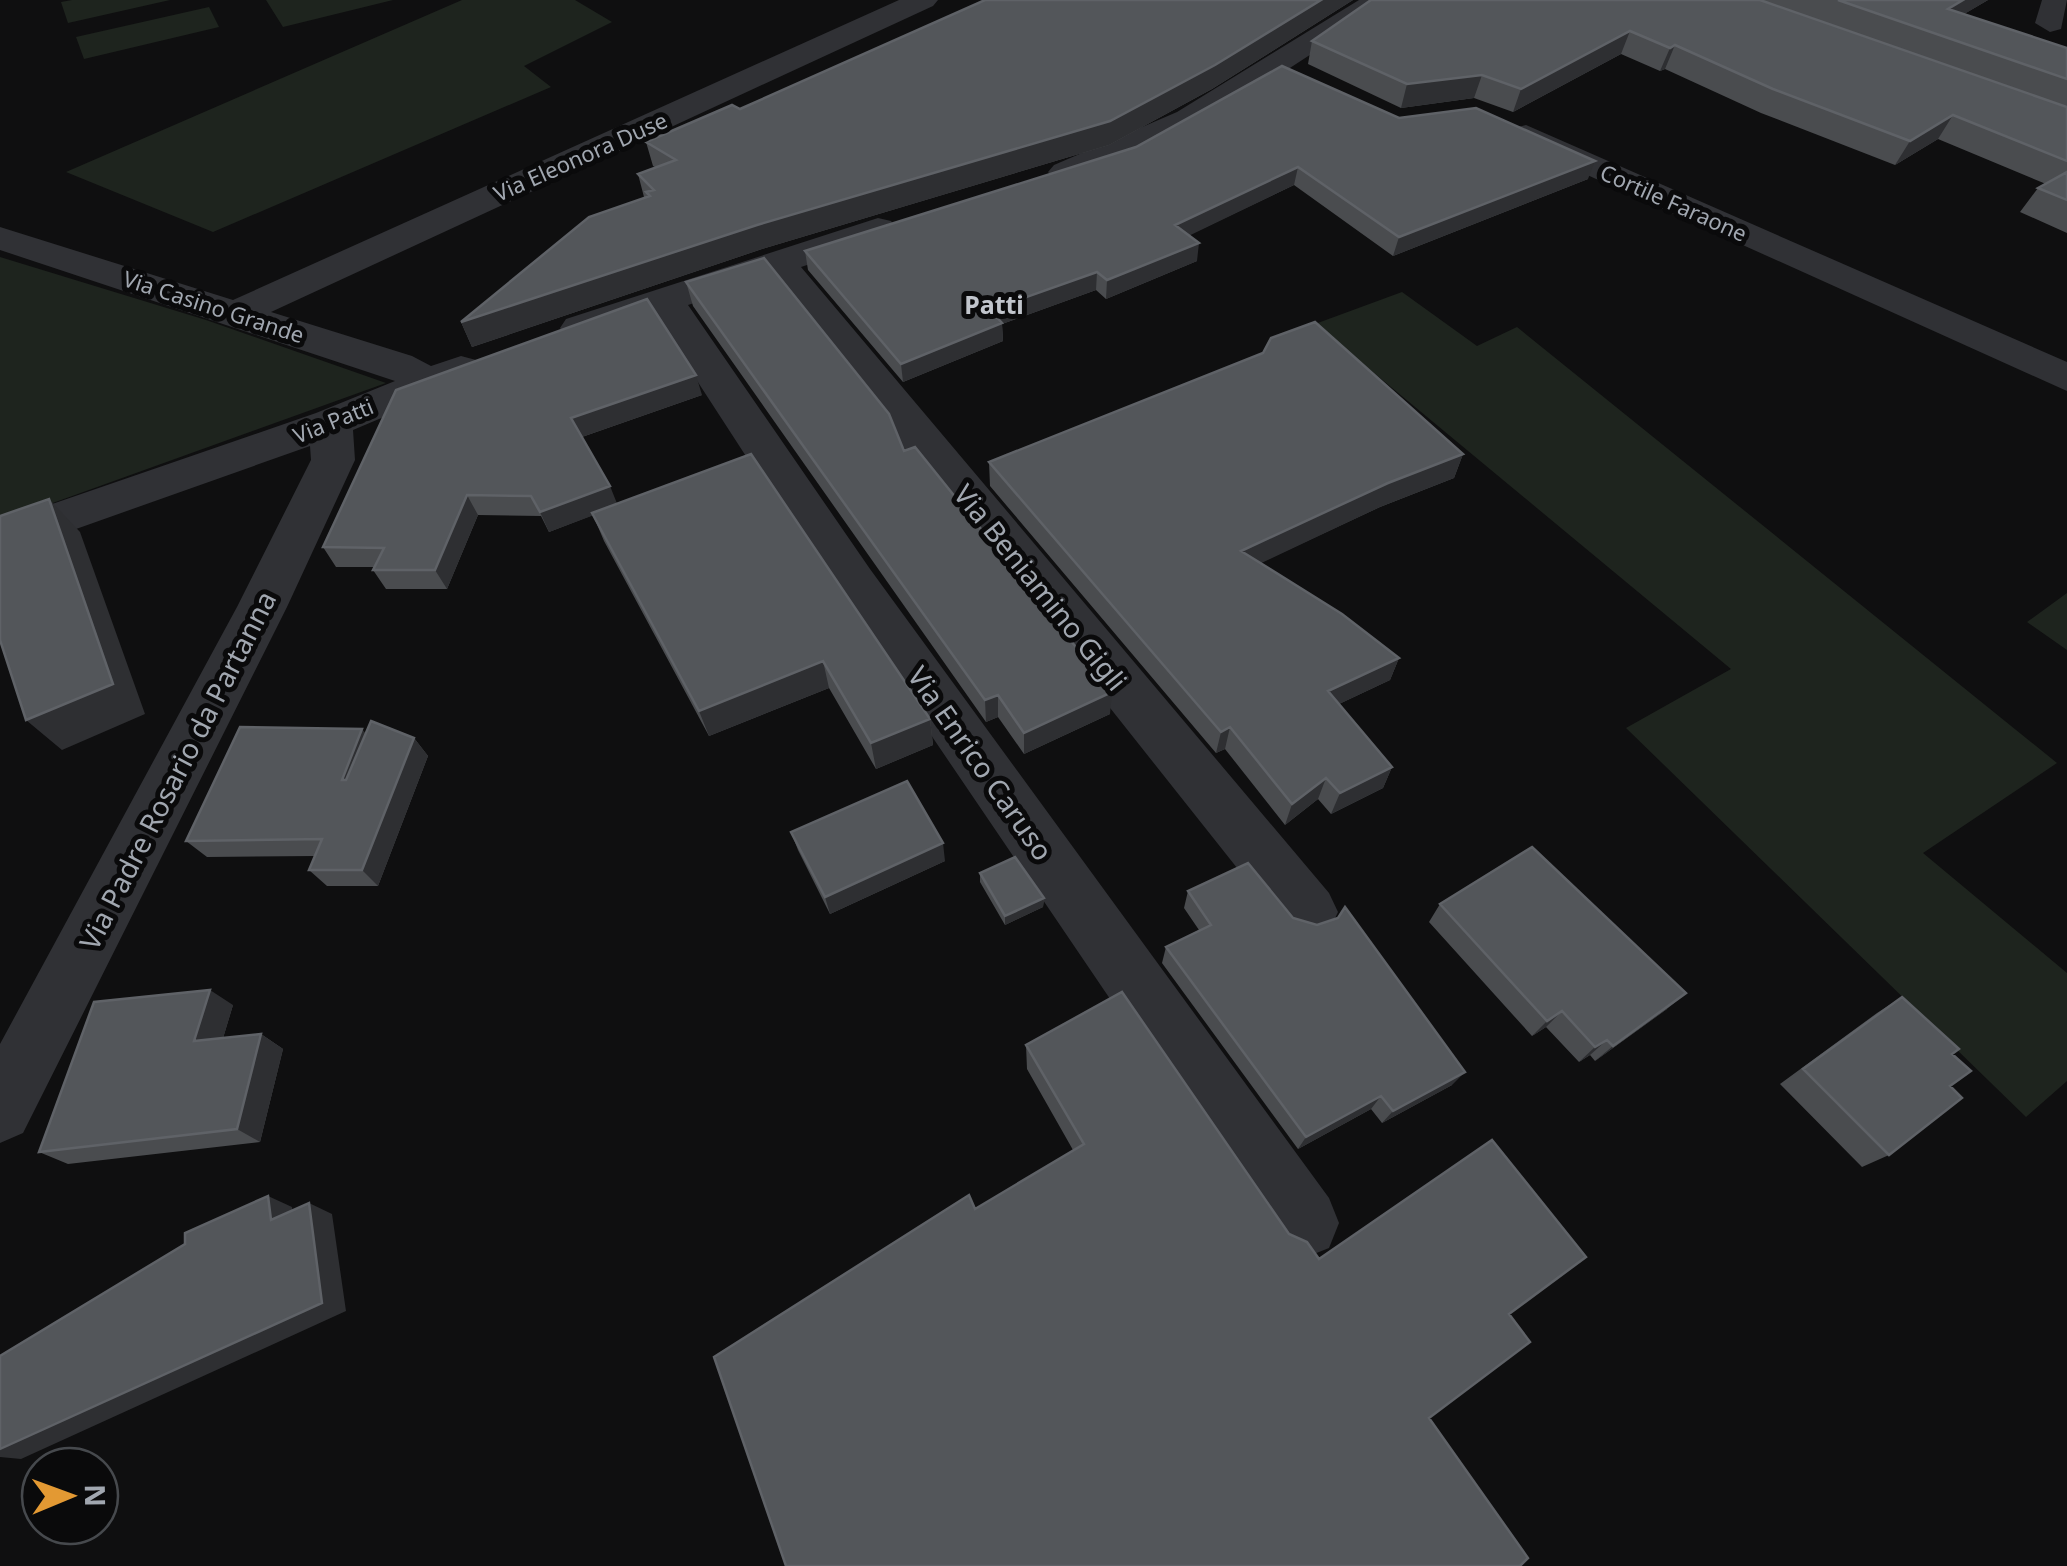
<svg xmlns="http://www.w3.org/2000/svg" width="2067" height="1566" viewBox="0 0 2067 1566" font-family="'Noto Sans',sans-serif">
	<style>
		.green { fill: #1e241e }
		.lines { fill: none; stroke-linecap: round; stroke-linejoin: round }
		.minor { fill: #303135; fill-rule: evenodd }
		.wall { fill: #4a4c4f }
		.shaded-wall { fill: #2e2f32 }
		.building { fill: #53565a; stroke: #5f6267; stroke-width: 2.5 }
		.labels { text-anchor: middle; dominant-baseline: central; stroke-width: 10; stroke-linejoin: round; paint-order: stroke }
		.far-street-label { font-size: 22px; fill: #a1a7b0; stroke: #0a0a0b }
		.far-neighbourhood-label { font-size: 25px; font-weight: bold; fill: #c1c5cc; stroke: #0a0a0b }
		.street-label { font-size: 28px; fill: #a1a7b0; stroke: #0a0a0b }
	</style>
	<rect width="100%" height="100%" fill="#0f0f10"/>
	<path class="green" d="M72 0H170L68 23 61 2Z
		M266 0H393L283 27Z
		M462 0H575L612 22 524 66 551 87 213 232 66 172Z
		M209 7 219 27 84 59 76 37Z
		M0 257 206 320 386 383 0 522Z
		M1402 292 1477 346 1517 327 2057 763 1923 853 2067 973V1081L2026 1117 1626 728 1731 669 1315 324Z
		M2067 593V650L2027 622Z"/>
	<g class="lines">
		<path class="minor" d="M899 0H938L933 6 271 312 412 356 431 366 461 356 476 360 482 369 476 378 353 430 355 460 287 607 23 1133 0 1143V1044L237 607 311 460 310 446 0 556V522L316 413 395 381 0 250V227L233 300Z
			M1359 0H1394L1201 126 1121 165 1066 183 1054 179 1048 172 1054 165 1177 112Z
			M2042 0H2067L2061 29 2050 32 2035 23Z
			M1526 125 2067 362V391L1514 142 1509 135 1514 128Z
			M878 218 891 221 896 229 891 237 801 267 1329 893 1338 912 1329 931 1308 938 1287 931 769 278 688 305 870 569 1329 1198 1339 1223 1329 1248 1304 1258 1279 1248 836 595 655 316 580 340 566 337 560 328 566 319Z"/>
	</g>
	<path class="wall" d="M985 0H1353L1212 89 1109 145 762 249 472 347 461 322 644 197 638 174 655 167 653 166 646 142 740 109Z
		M1762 0H1988L1964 14 2067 48V233L2020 212 2038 188 2046 184 1938 139 1895 165 1761 113 1665 69 1660 71 1621 54 1513 112 1474 98 1401 108 1308 64 1312 41Z
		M1399 118 1588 179 1393 256 1294 185 1189 235 1197 261 1106 299 1096 290 1002 324 1003 341 903 382 808 270 805 251Z
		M686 282 904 451 1110 714 1024 754 998 717 986 722 693 306Z
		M396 390 702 395 582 437 617 504 930 719 933 745 876 769 829 688 709 736 604 541 593 515 549 532 541 516 478 515 447 589H386L373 570 375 567H336L323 547Z
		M1463 454 1454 478 1380 507 1260 563 1399 658 1390 680 1339 704 1392 767 1383 788 1331 814 1318 799 1285 825 1225 749 1216 753 990 486 989 462Z
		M366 733 414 738 428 756 378 886H327L309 870 315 856 207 857 186 841Z
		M791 832 945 861 830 914 798 850Z
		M980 873 1044 898 1043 907 1005 925 980 882Z
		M1188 891 1293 918 1452 1085 1382 1123 1371 1109 1298 1149 1162 963 1166 947 1199 930 1184 908Z
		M1440 904 1667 1009 1595 1061 1590 1055 1579 1062 1546 1027 1532 1036 1429 922Z
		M1902 997 1952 1054 1950 1086 1889 1155 1862 1167 1780 1084 1877 1013Z
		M233 1005 223 1038 261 1034 283 1049 260 1142 68 1164 39 1152Z
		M1026 1045 1289 1234 1319 1259 1509 1314 975 1209 1073 1150 1027 1069Z"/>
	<path class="shaded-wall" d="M1321 0H1353L1212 89 1109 145 762 249 472 347 461 322Z
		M1963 0H1988L1934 32 1948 9Z
		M1630 31 1621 54 1513 112 1521 89Z
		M1675 45 1665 69 1660 71 1670 48Z
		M1482 75 1474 98 1401 108 1407 84Z
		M1953 115 1938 139 1895 165 1910 141Z
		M1595 161 1588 179 1393 256 1399 237Z
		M1298 167 1294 185 1174 243 1175 225Z
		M1199 243 1197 261 1106 299 1107 280Z
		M1097 272 1096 290 1002 324 1003 341 903 382 901 364 990 310Z
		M696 375 702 395 579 438 571 418Z
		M1463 454 1454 478 1380 507 1236 575 1241 551 1388 483Z
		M610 486 618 506 549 532 540 512Z
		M467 495 478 515 447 589 435 570Z
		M49 499 80 532 145 714 62 750 26 720Z
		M1399 658 1390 680 1320 713 1328 691Z
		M823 661 829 688 709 736 699 711Z
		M1112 692 1110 714 1024 754V733Z
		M998 695V717L986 722 985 700Z
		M930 719 933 745 876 769 871 743Z
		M1230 727 1225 749 1216 753 1221 732Z
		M362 729 377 747 358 798 342 780Z
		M414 738 428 756 378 886 362 870Z
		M1392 767 1383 788 1331 814 1340 793Z
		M1326 778 1318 799 1285 825 1292 804Z
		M943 843 945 861 830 914 825 897Z
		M1044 898 1043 907 1005 925V916Z
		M210 990 233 1005 218 1055 194 1041Z
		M1686 993 1667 1009 1595 1061 1613 1046Z
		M1562 1011 1546 1027 1532 1036 1547 1021Z
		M261 1034 283 1049 260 1142 237 1129Z
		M1607 1040 1590 1055 1579 1062 1595 1047Z
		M1465 1072 1452 1085 1382 1123 1393 1111Z
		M1381 1096 1371 1109 1298 1149 1306 1137Z
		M268 1196 292 1207 295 1230 271 1220Z
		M309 1203 332 1214 346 1311 21 1459 0 1457V1449Z"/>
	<path class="building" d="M985 0H1321L1215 65 1110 121 757 225 461 322 589 217 650 196 646 192 654 190 638 174 676 160 646 142 732 105 740 109Z
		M1371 0H1760L2067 107V161L1953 115 1910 141 1773 89 1675 45 1670 48 1630 31 1521 89 1482 75 1407 84 1312 41Z
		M1838 0H1963L1948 9 2067 48V79Z
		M1282 66 1399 118 1476 108 1595 161 1399 237 1298 167 1175 225 1199 243 1107 280 1097 272 990 310 1002 323 901 364 805 251 1136 147Z
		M2067 172V200L2038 188Z
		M764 258 889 414 904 451 915 447 1112 692 1024 733 998 695 985 700 686 282Z
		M647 299 696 375 571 418 610 486 540 512 531 496 467 495 435 570H373L384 548 323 547 396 390Z
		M1315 322 1463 454 1388 483 1241 551 1342 614 1399 658 1328 691 1392 767 1340 793 1326 778 1292 804 1230 727 1221 732 989 462 1263 353 1271 338Z
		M751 454 930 719 871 743 823 661 699 711 592 513Z
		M49 499 113 684 26 720 0 640V516Z
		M371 721 414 738 362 870H309L322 839 186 841 240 727 362 729 342 780H346Z
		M907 781 943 843 825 897 791 832Z
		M1532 847 1686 993 1613 1046 1607 1040 1595 1047 1562 1011 1547 1021 1440 904Z
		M1015 857 1044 898 1005 916 980 873Z
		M1248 863 1293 918 1317 925 1338 918 1345 907 1465 1072 1393 1111 1381 1096 1306 1137 1166 947 1211 925 1188 891Z
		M210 990 194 1041 261 1034 237 1129 39 1152 94 1002Z
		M1122 992 1289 1234 1307 1242 1319 1259 1492 1140 1586 1257 1509 1314 1530 1342 1429 1418 1528 1558 1520 1566H786L714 1357 969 1195 975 1209 1084 1144 1026 1045Z
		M1902 997 1959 1049 1952 1054 1971 1071 1950 1086 1962 1098 1889 1155 1803 1069Z
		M268 1196 271 1220 309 1203 322 1303 0 1449V1356L185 1244V1233Z"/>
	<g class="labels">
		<g class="far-street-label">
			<text transform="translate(580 156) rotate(-24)">Via Eleonora Duse</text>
			<text transform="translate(1674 202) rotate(24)">Cortile Faraone</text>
			<text transform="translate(214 306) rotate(18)">Via Casino Grande</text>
			<text transform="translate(333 420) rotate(-22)">Via Patti</text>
		</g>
		<g class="far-neighbourhood-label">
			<text x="994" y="304">Patti</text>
		</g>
		<g class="street-label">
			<text transform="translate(1041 587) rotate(51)">Via Beniamino Gigli</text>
			<text transform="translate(981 763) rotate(55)">Via Enrico Caruso</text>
			<text transform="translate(177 770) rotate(-63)">Via Padre Rosario da Partanna</text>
		</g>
	</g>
	<g transform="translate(70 1496) rotate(89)"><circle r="48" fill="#0a0a0b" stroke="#46494d" stroke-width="2.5"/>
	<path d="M0-8L18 38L0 25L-18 38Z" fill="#e39933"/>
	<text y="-15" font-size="28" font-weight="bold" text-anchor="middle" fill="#a1a7b0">N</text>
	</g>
</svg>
